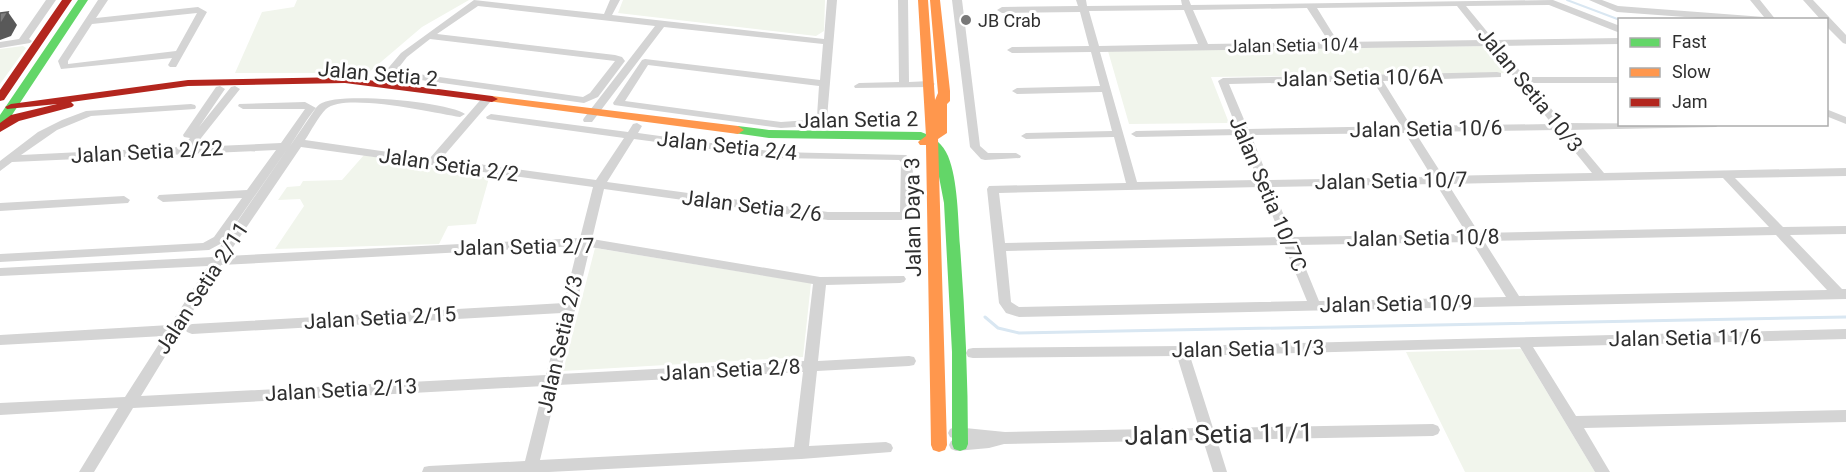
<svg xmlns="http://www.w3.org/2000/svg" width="1846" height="472" viewBox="0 0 1846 472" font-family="Roboto,sans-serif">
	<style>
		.green { fill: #f1f5ec }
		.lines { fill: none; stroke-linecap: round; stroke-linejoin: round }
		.stream-far1 { stroke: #d9e7f2; stroke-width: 2 }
		.stream { stroke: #d9e7f2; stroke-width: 3 }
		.street { fill: #d4d4d4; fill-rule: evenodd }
		.fast { fill: #63d668; fill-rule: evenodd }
		.slow { fill: #ff974d; fill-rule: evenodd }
		.jam { fill: #b3261e; fill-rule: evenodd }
		.shaded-wall { fill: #595959 }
		.building { fill: #7f7f7f; stroke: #595959; stroke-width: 1.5 }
		.poi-dot { fill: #787878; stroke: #fff; stroke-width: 2 }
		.labels { text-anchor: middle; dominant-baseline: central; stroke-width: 6; stroke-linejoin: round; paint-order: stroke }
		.far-poi-label { font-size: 18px; fill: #2f2f2f; stroke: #fff; text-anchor: start }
		.far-street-label { font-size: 18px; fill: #2f2f2f; stroke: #fff }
		.street-label { font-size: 21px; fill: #2f2f2f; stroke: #fff }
		.near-street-label { font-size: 26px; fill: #2f2f2f; stroke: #fff }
	</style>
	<rect width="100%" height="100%" fill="#fff"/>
	<path class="green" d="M297 0H469L422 27 368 73H235L262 12 294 7Z
		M623 0H825L824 31 816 36 618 13Z
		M23 46 26 48 0 84V49Z
		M1490 46 1511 73 1211 77 1229 123 1129 124 1108 51Z
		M364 155 489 178 476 224 448 226 439 244 275 249 304 206 300 199 278 200 287 187 300 186 303 181 342 180Z
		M595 248 811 283 803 357 563 371Z
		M1521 349 1595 472H1465L1406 352Z"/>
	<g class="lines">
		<path class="stream-far1" d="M1567 0 1620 20"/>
		<path class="stream" d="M985 317 998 328 1019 333 1846 317"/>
		<path class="street" d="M46 0H56L29 39 32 41 30 43 0 48V42L19 39Z
			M98 0H108L96 18 198 7 207 12 176 67H170L168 65 172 58 61 69 58 61ZM197 13 176 51 68 64V61L92 24Z
			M474 0 604 14 610 0H620L612 15 824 39 827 0H837L827 118 811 126 781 128 614 105 613 103 642 60 645 59 820 80 823 44 664 27 592 122H584L583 120 584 118 655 26 478 6 437 34 615 55 622 57 625 61 598 97 584 103 385 75 384 73 401 53ZM430 39 615 61 590 93 583 97 396 71 407 57ZM648 65 819 86 817 116 809 120 781 122 625 101Z
			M898 0H908L909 82 930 81 935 84 930 87 855 88 854 86 859 83 899 82Z
			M952 0H962L980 146 988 153H1016L1021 156 1020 158 985 160 981 159 970 147Z
			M1076 0H1086L1087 6 1182 5 1181 0H1189L1191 5 1553 0 1620 26V33L1549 5 1466 6 1494 40 1620 38V44L1499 46 1525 77H1620V83H1530L1563 123 1721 124 1716 127 1568 130 1604 173 1846 168V176L1735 178 1783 227 1846 226V234L1790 235 1842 289H1846V299L1019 317 1006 313 999 303 987 189 989 186 1126 183 1114 137 1026 139 1021 136 1026 133 1112 131 1102 92 1017 94 1012 91 1017 88 1100 86 1091 52 1012 53 1007 50 1012 47 1089 46 1080 12 1002 13 997 10 1002 7 1078 6ZM1457 6 1484 40 1338 42 1317 8ZM1307 8 1329 42 1208 44 1193 10ZM1184 10 1198 44 1099 46 1089 11ZM1489 46 1552 124 1411 126 1383 81 1501 77V73L1497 72 1223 78 1218 81 1237 129 1136 131 1131 134 1136 137 1240 135 1258 180 1137 182 1100 52ZM1373 81 1401 126 1248 129 1229 84ZM1557 130 1592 173 1443 176 1415 132ZM1405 133 1432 177 1269 180 1251 135ZM1723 178 1769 227 1479 233 1448 184ZM1436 184 1467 234 1293 237 1272 187ZM1261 187 1281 237 1005 243 999 193ZM1776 235 1827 290 1519 296 1484 241ZM1472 242 1506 297 1319 301 1296 245ZM1284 245 1307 301 1019 307 1011 302 1006 251Z
			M1589 0H1602L1618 6 1764 17 1750 0H1760L1776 20H1726L1617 12Z
			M1803 0H1813L1846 35V44L1843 43 1826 26V20H1821Z
			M220 86 225 89 199 127 231 87 235 86 240 89 194 147 281 143 305 109H243L238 106 239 104 305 102 316 108 290 146C297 136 312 110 320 104 337 91 450 102 465 114L460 117C435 113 344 92 326 109 318 117 311 131 305 140L430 158 483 97 487 96 492 99 491 101 441 159 596 180 624 138 487 119 486 117 491 114 628 132 633 124 637 123 642 126 638 133 777 152 906 155 913 161 912 216 906 220H828L604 189 592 239 820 277 904 276 906 279 904 282 900 283 826 285 818 361 909 356 914 357 916 361 914 365 909 366 817 371 809 446 886 442 891 444 893 448 891 452 801 459 549 472H422L424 467 429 466 525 461 544 386 133 408 94 472H79L118 408 0 415V403L125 397 164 336 0 345V335L170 325 208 266 0 276V268L213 257 288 148 222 243 209 250 0 262V254L203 243 214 237 242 198 163 202 157 198 159 195 247 190 276 150 12 162 0 171V161L38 132 62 120 86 111 191 104 195 105 196 107 195 109 91 116 57 130 21 155 182 147 190 138 184 137 183 135 216 87ZM634 139 777 158 899 160 901 162 900 212H828L607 182ZM301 147 593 187 580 238 227 256ZM578 246 564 303 192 324 187 326 185 329 187 332 192 334 562 313 546 375 141 396 221 265ZM590 247 813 284 804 361 560 374ZM803 372 794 447 540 460 558 385Z
			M1826 109 1846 117V124L1826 116Z
			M124 196 130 200 128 203 0 211V203Z
			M1846 329V339L1533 347 1576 416 1846 410V422L1584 428 1610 472H1595L1520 347 1190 356 1213 428 1433 424 1438 426 1440 430 1438 434 1433 436 1217 440 1227 472H1213L1203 440 1004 444 989 448 956 451 951 449 949 445 951 441 956 439 950 437 948 433 950 429 955 427 1005 432 1199 428 1177 356 973 358 968 357 966 353 968 349 973 348 1182 346Z"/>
		<path class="fast" d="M78 0H88L4 127 0 128V115Z
			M738 126 769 130 921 132C933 136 943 144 948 156 958 180 958 220 960 246 965 312 968 378 968 444L966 449 960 451 954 449 952 444V352L944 203 935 156 926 144 919 140 769 138 734 133 732 130Z"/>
		<path class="slow" d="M918 0H928L935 100 938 93 930 0H940L950 91V101L947 104V133L938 139 947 445 945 450 939 452 933 450 931 445 926 145H920L918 142 926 136Z
			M492 96 738 126 744 130 738 134 488 101 486 99 488 97Z"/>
		<path class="jam" d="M62 0H72L4 100 0 101V90Z
			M345 77 492 96 498 99 492 102 345 83 188 86 71 102 74 105 72 107 19 121 0 132V123L11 115 57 104 7 109 5 107 11 104 188 80Z"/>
	</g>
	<path class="shaded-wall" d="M8 12 17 25 11 36 0 40V23Z"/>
	<path class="building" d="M8 12 2 22 0 23V13Z"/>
	<circle class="poi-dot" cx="966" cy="20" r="6"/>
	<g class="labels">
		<g class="far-poi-label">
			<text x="978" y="20">JB Crab</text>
		</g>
		<g class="far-street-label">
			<text transform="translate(1293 45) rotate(-1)">Jalan Setia 10/4</text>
		</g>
		<g class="street-label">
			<text transform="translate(378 74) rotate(5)">Jalan Setia 2</text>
			<text transform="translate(1360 78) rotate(-1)">Jalan Setia 10/6A</text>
			<text transform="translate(1530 90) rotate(51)">Jalan Setia 10/3</text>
			<text transform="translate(858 120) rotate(-1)">Jalan Setia 2</text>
			<text transform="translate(1426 129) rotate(-1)">Jalan Setia 10/6</text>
			<text transform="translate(727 146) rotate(6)">Jalan Setia 2/4</text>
			<text transform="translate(147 152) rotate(-3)">Jalan Setia 2/22</text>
			<text transform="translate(449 165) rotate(8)">Jalan Setia 2/2</text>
			<text transform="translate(1391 181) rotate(-1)">Jalan Setia 10/7</text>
			<text transform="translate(1268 194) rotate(67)">Jalan Setia 10/7C</text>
			<text transform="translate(752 206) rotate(7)">Jalan Setia 2/6</text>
			<text transform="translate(913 217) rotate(-91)">Jalan Daya 3</text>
			<text transform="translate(1423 238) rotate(-1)">Jalan Setia 10/8</text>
			<text transform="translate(524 247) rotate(-1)">Jalan Setia 2/7</text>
			<text transform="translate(202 288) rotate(-57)">Jalan Setia 2/11</text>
			<text transform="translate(1396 304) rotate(-1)">Jalan Setia 10/9</text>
			<text transform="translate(380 318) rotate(-3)">Jalan Setia 2/15</text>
			<text transform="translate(1685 338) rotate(-1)">Jalan Setia 11/6</text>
			<text transform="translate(560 344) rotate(-77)">Jalan Setia 2/3</text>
			<text transform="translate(1248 349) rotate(-1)">Jalan Setia 11/3</text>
			<text transform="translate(730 370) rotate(-3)">Jalan Setia 2/8</text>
			<text transform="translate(341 390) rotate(-3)">Jalan Setia 2/13</text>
		</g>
		<g class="near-street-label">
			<text transform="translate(1219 434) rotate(-1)">Jalan Setia 11/1</text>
		</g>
	</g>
	<rect x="1618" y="18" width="210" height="108" fill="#ffffff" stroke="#acacac" stroke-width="1.5"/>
	<rect x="1630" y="38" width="30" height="9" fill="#63d668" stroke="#acacac" stroke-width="1.5"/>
	<text x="1672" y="48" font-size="18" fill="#2f2f2f">Fast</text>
	<rect x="1630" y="68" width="30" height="9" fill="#ff974d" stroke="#acacac" stroke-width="1.5"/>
	<text x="1672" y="78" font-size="18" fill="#2f2f2f">Slow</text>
	<rect x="1630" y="98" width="30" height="9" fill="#b3261e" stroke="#acacac" stroke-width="1.5"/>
	<text x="1672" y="108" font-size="18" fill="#2f2f2f">Jam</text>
</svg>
